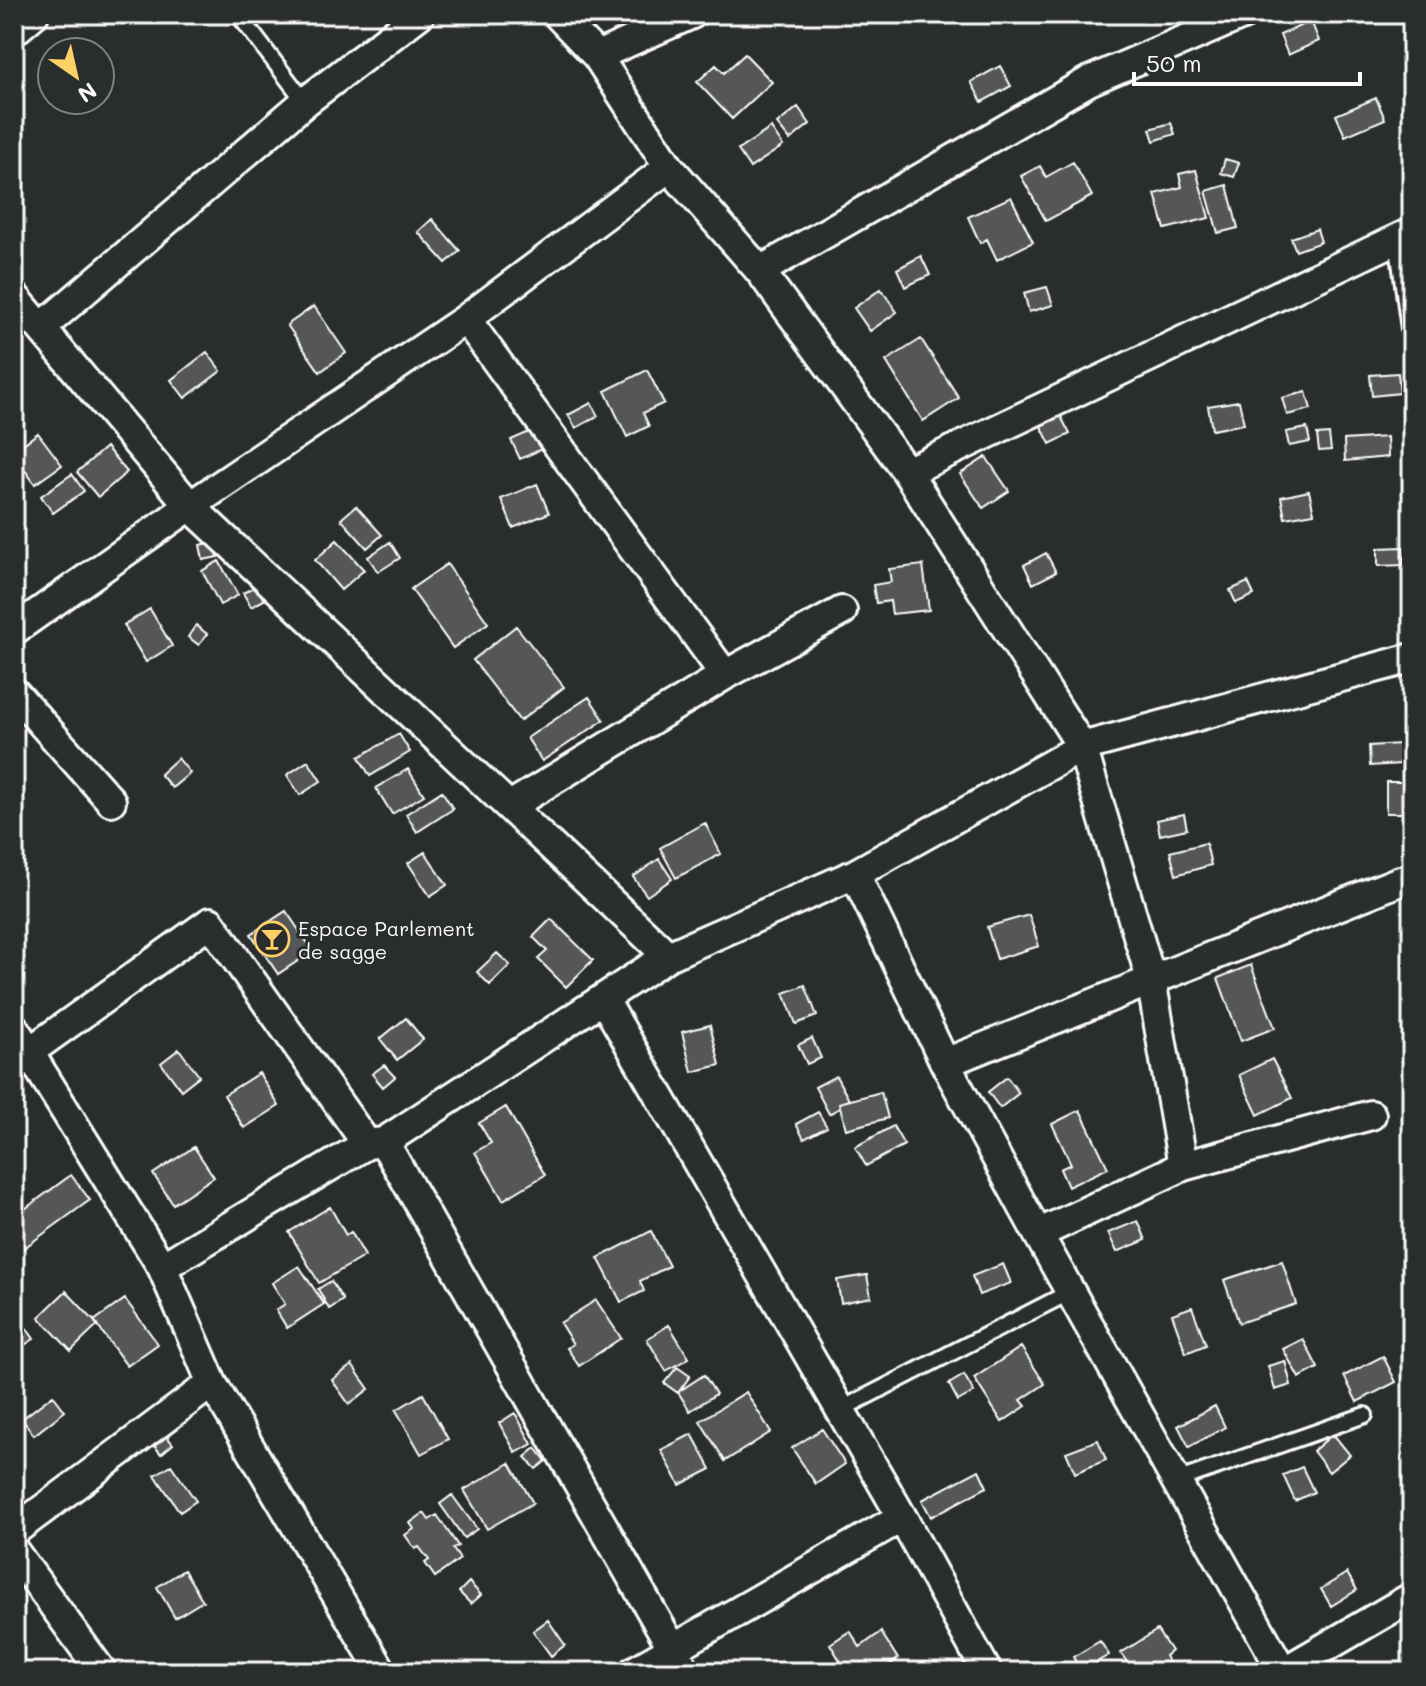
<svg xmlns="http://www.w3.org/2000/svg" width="1426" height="1686" viewBox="0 0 1426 1686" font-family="Mali,sans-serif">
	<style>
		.building { fill: #555758; stroke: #fff; stroke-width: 2 }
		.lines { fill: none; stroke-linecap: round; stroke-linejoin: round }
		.service-casing { stroke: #fff; stroke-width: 20 }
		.minor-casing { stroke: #fff; stroke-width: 34 }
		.service { stroke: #2a2d2e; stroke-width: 14 }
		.minor { stroke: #2a2d2e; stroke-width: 28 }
		.labels { text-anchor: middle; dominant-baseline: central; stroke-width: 6; stroke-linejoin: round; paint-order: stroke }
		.poi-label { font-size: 20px; fill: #fff; stroke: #2a2d2e; text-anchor: start }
	</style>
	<rect width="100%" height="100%" fill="#2a2d2e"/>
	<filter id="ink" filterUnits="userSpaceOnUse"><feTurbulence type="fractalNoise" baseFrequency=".0125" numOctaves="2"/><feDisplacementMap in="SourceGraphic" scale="16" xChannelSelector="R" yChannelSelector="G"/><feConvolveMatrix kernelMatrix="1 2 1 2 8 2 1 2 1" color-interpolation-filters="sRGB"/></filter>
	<g filter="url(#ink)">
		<path class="building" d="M1311 21 1319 41 1288 55 1280 35Z
			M745 54 772 82 732 119 697 82 716 65 724 73Z
			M1000 66 1011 86 982 102 971 82Z
			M1376 98 1385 119 1345 136 1336 115Z
			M798 107 810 124 790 140 777 124Z
			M1171 123 1175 134 1154 141 1150 129Z
			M771 128 783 146 750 168 738 150Z
			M1225 159 1239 163 1234 177 1221 173Z
			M1073 162 1092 196 1046 221 1021 176 1040 166 1046 177Z
			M1196 170 1209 218 1165 229 1155 194 1182 187 1179 174Z
			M1227 185 1238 228 1218 233 1206 191Z
			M1011 197 1033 242 997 260 987 239 980 243 968 217Z
			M432 219 460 251 446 263 418 232Z
			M1317 229 1321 242 1296 251 1291 238Z
			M921 256 930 275 905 287 897 269Z
			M1047 287 1053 305 1029 312 1024 293Z
			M881 289 897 312 870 331 854 308Z
			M314 306 346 353 320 372 287 325Z
			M921 339 959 398 923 421 886 361Z
			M207 352 221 371 185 398 171 380Z
			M647 370 664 403 643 413 649 426 627 437 605 391Z
			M1398 373 1400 393 1372 396 1370 375Z
			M1306 392 1311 409 1287 415 1282 398Z
			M1239 401 1244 424 1212 430 1208 406Z
			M591 403 598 416 576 428 568 415Z
			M1060 415 1070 434 1050 444 1041 426Z
			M1307 428 1310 442 1289 446 1286 432Z
			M536 429 544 448 520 459 511 440Z
			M38 433 62 465 35 484 14 455V451Z
			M1329 434 1331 450 1319 451 1317 435Z
			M1387 437 1388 457 1345 461 1344 440Z
			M106 447 127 472 98 497 77 472Z
			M986 457 1009 491 983 508 960 474Z
			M72 474 84 491 53 513 41 496Z
			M537 484 549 513 513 528 501 499Z
			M1309 491 1314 513 1285 518 1281 497Z
			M356 506 382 535 367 548 341 519Z
			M337 540 364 570 341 590 315 560Z
			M215 542 218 557 203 560 200 545Z
			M390 542 400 558 378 572 368 557Z
			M1403 547 1404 565 1378 566V548Z
			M1046 553 1056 572 1033 584 1024 565Z
			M219 561 238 595 220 605 202 571Z
			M447 564 488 623 453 648 411 589Z
			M923 565 929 610 892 614 890 601 876 603 873 585 891 582 889 569Z
			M1248 582 1254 595 1236 603 1230 590Z
			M256 586 264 600 251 607 243 593Z
			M150 609 172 646 146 662 124 625Z
			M196 625 207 634 199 645 188 637Z
			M516 626 564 687 520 721 473 660Z
			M589 697 604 720 542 761 527 738Z
			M399 734 410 752 370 776 359 757Z
			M1400 744V764L1370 766 1369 746Z
			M178 758 190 773 172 788 160 774Z
			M308 761 321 781 300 795 287 775Z
			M408 769 424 795 392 814 376 788Z
			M1386 782H1412V813H1386Z
			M442 791 453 809 417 832 406 814Z
			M1184 814 1187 829 1160 835 1157 820Z
			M705 823 721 854 676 878 660 848Z
			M1206 843 1211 865 1176 875 1170 852Z
			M425 852 447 885 430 896 408 863Z
			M659 859 672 879 647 896 633 877Z
			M286 911 313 951 278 974 251 934Z
			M1029 915 1039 946 997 959 987 927Z
			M551 919 593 960 566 987 538 959 547 951 533 937Z
			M497 953 510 965 490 985 477 972Z
			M1251 965 1275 1028 1241 1041 1218 978Z
			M805 985 817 1016 796 1024 784 993Z
			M406 1018 423 1039 397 1060 380 1039Z
			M710 1025 720 1065 692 1072 682 1032Z
			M812 1038 821 1058 807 1064 798 1045Z
			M179 1049 199 1076 181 1090 161 1063Z
			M1272 1059 1292 1098 1258 1115 1239 1075Z
			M384 1065 395 1077 383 1087 372 1074Z
			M259 1073 279 1106 244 1128 224 1095Z
			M836 1076 849 1100 839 1103 840 1108 829 1114 815 1087Z
			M1007 1077 1019 1093 1000 1108 988 1092Z
			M881 1092 888 1118 846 1129 839 1103Z
			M506 1107 545 1175 503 1200 475 1152 491 1143 479 1123Z
			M1080 1110 1108 1168 1068 1187 1060 1169 1071 1164 1052 1124Z
			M818 1112 827 1127 804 1139 796 1124Z
			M893 1126 904 1145 866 1166 855 1147Z
			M194 1147 214 1177 173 1204 153 1174Z
			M71 1175 90 1200 20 1251 14 1244V1217Z
			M330 1207 346 1235 351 1232 365 1256 319 1283 289 1232Z
			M1138 1221 1146 1240 1117 1252 1108 1233Z
			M651 1231 669 1266 640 1281 644 1291 621 1302 598 1258Z
			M1282 1261 1296 1304 1239 1323 1224 1280Z
			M1003 1264 1011 1283 979 1295 972 1276Z
			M299 1266 324 1304 287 1328 276 1310 285 1304 272 1283Z
			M867 1275 871 1297 841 1303 837 1280Z
			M331 1281 343 1300 329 1309 318 1289Z
			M66 1291 98 1325 71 1351 39 1317Z
			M125 1299 158 1344 127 1366 94 1321Z
			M596 1300 621 1338 579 1366 567 1348 573 1344 560 1323Z
			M1192 1307 1206 1345 1186 1353 1172 1314Z
			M669 1325 689 1358 666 1371 647 1339Z
			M25 1326 34 1339 21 1347 14 1334Z
			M1303 1339 1318 1368 1299 1378 1283 1349Z
			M1021 1347 1045 1384 1021 1400 1026 1406 1002 1422 974 1378Z
			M1383 1356 1396 1382 1357 1402 1344 1376Z
			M1285 1361 1291 1385 1275 1390 1268 1366Z
			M352 1365 369 1389 349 1404 332 1380Z
			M677 1367 690 1376 678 1393 664 1383Z
			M704 1375 716 1394 690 1411 678 1392Z
			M964 1375 974 1392 958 1401 949 1384Z
			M746 1392 771 1432 725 1461 700 1421Z
			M423 1394 448 1439 421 1454 396 1410Z
			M53 1395 65 1411 34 1435 22 1419Z
			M1215 1406 1225 1427 1189 1447 1178 1426Z
			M515 1413 532 1444 516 1453 499 1423Z
			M822 1429 845 1464 816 1484 792 1448Z
			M164 1433 173 1444 161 1454 152 1443Z
			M692 1434 711 1469 680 1485 661 1450Z
			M1333 1434 1350 1455 1329 1472 1313 1451Z
			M1098 1440 1106 1460 1075 1473 1066 1452Z
			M536 1448 546 1461 536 1469 525 1457Z
			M510 1463 533 1503 487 1529 464 1490Z
			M171 1465 196 1501 180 1512 155 1475Z
			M1302 1467 1314 1492 1295 1501 1283 1475Z
			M979 1470 987 1487 931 1517 922 1500Z
			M452 1495 477 1529 464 1538 440 1504Z
			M424 1513 429 1520 437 1515 458 1546 453 1549 460 1559 435 1577 425 1563 429 1560 419 1547 415 1549 405 1535 414 1529 410 1523Z
			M184 1570 203 1601 175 1618 157 1587Z
			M1347 1573 1357 1590 1331 1606 1321 1589Z
			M469 1582 481 1595 471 1604 459 1592Z
			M548 1620 565 1645 551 1656 533 1631Z
			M1157 1630 1171 1651 1165 1656 1169 1663 1161 1668 1163 1672H1133L1121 1653Z
			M850 1631 860 1647 881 1632 898 1659 879 1672H847L830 1644Z
			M1100 1641 1109 1655 1081 1671 1073 1657Z"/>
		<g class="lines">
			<g class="service-casing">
				<path id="service" d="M238 14 305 102
					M1397 239 1412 352
					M840 1410 1070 1292
					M1176 1481 1365 1415"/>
			</g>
			<g class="minor-casing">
				<path id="minor" d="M557 14 597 56 669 167 760 271 907 472 1082 747 1151 979 1183 1166
					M14 31 34 14
					M597 56 692 14
					M760 271 1089 81 1245 14
					M14 296 190 506 668 956
					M466 319 725 675
					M41 328 305 102 420 14
					M907 472 1412 232
					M14 630 190 506 466 319 669 167
					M14 692 111 801
					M510 806 725 675 842 611
					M855 874 945 1063 1038 1234 1283 1672 1412 1597
					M604 1000 902 1517 987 1672
					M14 1028 162 1267 212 1383 382 1672
					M29 1052 210 922 367 1144
					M945 1063 1400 881
					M384 1142 686 1672
					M1038 1234 1183 1166 1371 1115
					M162 1267 367 1144 384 1142 668 956 855 874 1082 747 1412 658
					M14 1531 212 1383
					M14 1551 102 1672
					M633 1672 902 1517"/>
			</g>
			<use href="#service" class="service"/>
			<use href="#minor" class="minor"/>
		</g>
	</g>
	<defs>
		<g id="bar-ring" transform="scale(1.8)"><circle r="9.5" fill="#2a2d2e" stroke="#ffd166" stroke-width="1.5"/><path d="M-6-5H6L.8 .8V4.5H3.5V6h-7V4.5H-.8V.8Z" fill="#ffd166"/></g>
	</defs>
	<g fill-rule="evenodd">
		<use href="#bar-ring" x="272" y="939"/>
	</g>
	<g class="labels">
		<g class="poi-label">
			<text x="298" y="928">Espace Parlement<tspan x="298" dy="23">de sagge</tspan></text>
		</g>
	</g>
	<rect width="1426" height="1686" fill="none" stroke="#2a2d2e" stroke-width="48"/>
	<rect x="24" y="24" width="1378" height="1638" fill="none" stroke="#fff" stroke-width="3" filter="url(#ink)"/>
	<g transform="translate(76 76) rotate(146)"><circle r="38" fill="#2a2d2e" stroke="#7f8182" stroke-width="2"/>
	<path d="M0-6L14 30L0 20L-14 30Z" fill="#ffd166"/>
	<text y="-12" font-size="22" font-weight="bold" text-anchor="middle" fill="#ffffff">N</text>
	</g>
	<path d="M1134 72v12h226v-12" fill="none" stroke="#ffffff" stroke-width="4"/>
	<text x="1146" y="72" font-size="24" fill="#ffffff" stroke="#2a2d2e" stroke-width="6" paint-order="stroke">50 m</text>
</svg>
